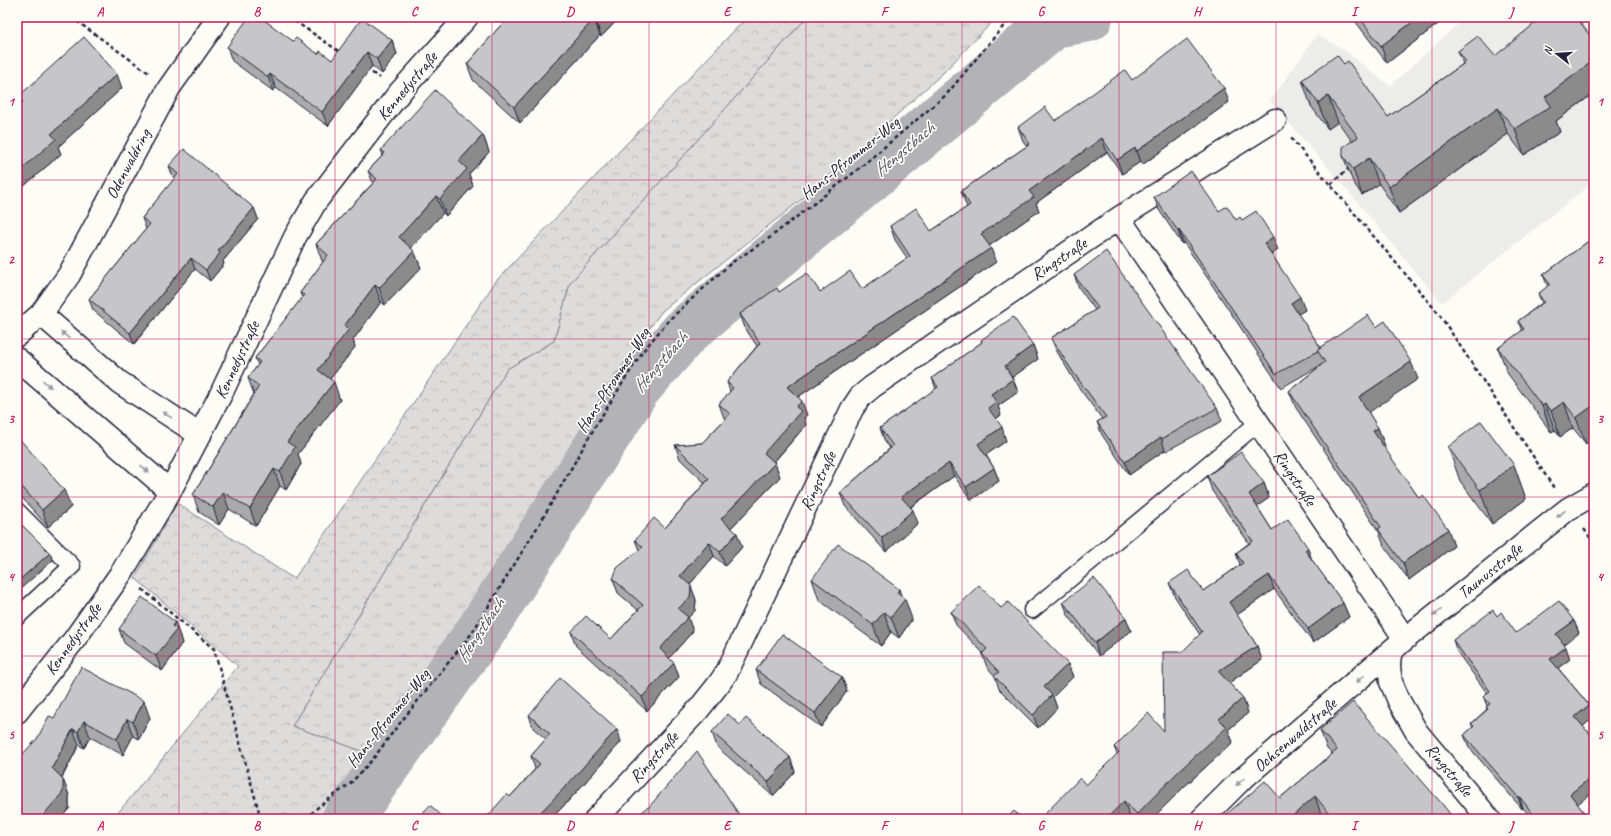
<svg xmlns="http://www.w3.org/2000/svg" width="1611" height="836" viewBox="0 0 1611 836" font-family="Caveat,sans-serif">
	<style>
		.built { fill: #ecece9 }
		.grass { fill: url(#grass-tufts); stroke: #807f8b }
		.forest { fill: url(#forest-crowns); stroke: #807f8b }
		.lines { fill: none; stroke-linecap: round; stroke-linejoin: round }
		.river { stroke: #b2b2b7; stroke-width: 50 }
		.lane-casing { stroke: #22223b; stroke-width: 19 }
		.street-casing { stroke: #22223b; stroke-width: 25 }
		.path { stroke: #22223b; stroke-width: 2.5; stroke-dasharray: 4 3; stroke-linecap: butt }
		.lane { stroke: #fdfcf7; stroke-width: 16 }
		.street { stroke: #fdfcf7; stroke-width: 22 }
		.wall { fill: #aaaaac; stroke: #22223b }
		.shaded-wall { fill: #8b8b8c; stroke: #22223b }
		.building { fill: #c6c6c8; stroke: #22223b }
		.oneway { fill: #9a9aa2 }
		.grid { fill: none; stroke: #c2185b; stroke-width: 1; stroke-opacity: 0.55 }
		.labels { text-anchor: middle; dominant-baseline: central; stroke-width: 3.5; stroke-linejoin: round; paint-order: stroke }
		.street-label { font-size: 17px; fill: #22223b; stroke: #fdfcf7 }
		.water-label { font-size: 18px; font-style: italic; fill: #545466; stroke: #fdfcf7 }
		.neatline { fill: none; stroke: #c2185b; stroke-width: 1.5 }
		.grid-label { font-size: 13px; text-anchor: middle; font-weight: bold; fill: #c2185b }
	</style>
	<defs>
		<pattern id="grass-tufts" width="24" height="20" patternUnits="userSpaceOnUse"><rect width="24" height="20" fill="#dddcdb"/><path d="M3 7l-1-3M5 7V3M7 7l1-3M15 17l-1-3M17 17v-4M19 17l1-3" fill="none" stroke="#bdbcbd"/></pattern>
		<pattern id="forest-crowns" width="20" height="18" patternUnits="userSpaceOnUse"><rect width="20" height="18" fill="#dddcdb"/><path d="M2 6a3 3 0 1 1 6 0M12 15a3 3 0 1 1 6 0" fill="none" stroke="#bdbcbd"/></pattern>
	</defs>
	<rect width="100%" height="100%" fill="#fdfcf7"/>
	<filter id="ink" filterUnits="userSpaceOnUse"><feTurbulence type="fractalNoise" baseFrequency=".025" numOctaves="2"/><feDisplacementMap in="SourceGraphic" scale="8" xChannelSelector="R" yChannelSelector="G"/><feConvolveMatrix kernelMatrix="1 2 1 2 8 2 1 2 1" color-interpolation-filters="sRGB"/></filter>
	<g filter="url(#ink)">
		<path class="built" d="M1466 17H1594V181L1442 303 1337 178 1270 101 1317 35 1340 47 1390 86Z"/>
		<path class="grass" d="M807 17H997L943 73 817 187 662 311 608 386 532 523 461 627 367 753 292 726 507 369 554 341 570 283Z"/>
		<path class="forest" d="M747 17H807L570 283 554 341 507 369 292 726 401 765 362 819H113L238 666 135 578 177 503 294 579 496 281Z"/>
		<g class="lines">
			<path class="river" d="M347 819 481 631 636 388 687 330 1052 25 1059 22 1088 17"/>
			<g class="lane-casing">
				<path id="lane" d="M17 511 72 566 17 617
					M1032 610 1258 423"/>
			</g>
			<g class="street-casing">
				<path id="street" d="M1119 218 1275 120
					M41 314 119 382 200 435
					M17 335 41 314 69 275 169 88 219 17
					M17 359 170 491
					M1390 653 1389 667 1391 682 1399 701 1416 731 1489 819
					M17 712 74 640 122 572 170 491 221 394 295 237 316 201 400 92 467 17
					M596 819 698 710 718 685 727 672 852 409 860 397 872 387 1119 218 1405 639
					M1202 819 1239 782 1405 639 1568 509 1594 494"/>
			</g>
			<path class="path" d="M71 17 149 73
				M289 17 340 52
				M366 69 380 78
				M1291 138 1439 314 1554 488
				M1331 184 1350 167
				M1584 529 1594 543
				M142 589 214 649 261 819
				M306 819 317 808 351 783 373 759 396 728 472 633 540 523 596 425 643 351 669 320 731 263 768 239 856 171 946 95 1011 17"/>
			<use href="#lane" class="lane"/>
			<use href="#street" class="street"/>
		</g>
		<path class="wall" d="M508 17H620L601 37 600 35 520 123 473 80 467 64Z
			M1352 17H1447L1387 63Z
			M392 40 397 54 382 74 372 66 328 126 276 88 273 91 232 61 227 47 293 41 318 54 332 60Z
			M1594 41V93L1556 121 1560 132 1524 155 1508 134 1399 213 1379 184 1362 195 1353 182 1343 156 1352 141 1338 122 1328 129 1311 106 1302 80 1344 64 1388 117 1463 64 1458 51 1495 56Z
			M1132 80 1229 102 1142 165 1140 162 1122 174 1107 152 1036 203 1039 211 989 246 996 262 798 397 807 415 804 418 806 425 774 462 775 463 780 477 731 528 742 547 725 566 714 556 690 584 696 600 695 611 688 618 693 631 669 658 674 663 679 677 647 711 576 646 571 632 611 639 638 610 618 593 613 579 639 550 635 540 665 528 705 483 680 459 675 445 702 443 725 419 724 418 719 404 730 392 727 382 757 346 745 328 740 314 779 292H820L862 289 907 258 895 240 890 226 931 231 967 207 966 205 961 191 1027 146 1023 141 1018 127 1055 121Z
			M122 88 58 147 61 154 17 192V107L21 104 18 97Z
			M483 135 489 152 469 174 473 186 446 216 443 213 411 248 414 251 421 268 385 305 381 302 353 340 355 347 330 379 340 400 298 454 301 464 286 490 280 486 256 526 229 509 219 525 199 512 193 495 254 394 248 378 258 365 255 358 302 298 300 293 323 262 322 261 316 244 373 183 368 171 383 155 381 150Z
			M169 166 254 208 258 219 223 261 224 264 210 281 195 269 134 344 93 310 89 299 146 229 142 218 175 178 173 177Z
			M1154 197 1219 211 1236 220H1242L1278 250 1272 254 1305 310 1298 314 1321 348 1376 327 1418 379 1368 412 1378 428 1385 446 1383 447 1419 498 1454 546 1409 580 1384 546 1379 532 1296 408 1289 391 1321 365 1281 388 1184 243 1182 244 1159 210Z
			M1594 237 1586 444 1573 428 1560 437 1555 430 1551 432 1508 374 1498 348 1522 331 1518 321 1542 303 1538 294 1548 287 1543 275Z
			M1074 275 1217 408 1222 421 1166 451 1165 450 1129 475 1102 435 1097 422 1102 419 1077 385 1056 350 1051 338 1095 310 1079 288Z
			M981 340 1033 345 1038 359 1012 377 1018 392 998 406 1001 415 996 419 1006 441 986 455 994 468 999 481 971 500 954 476 911 507 918 523 886 552 845 506 840 493 890 448 885 442 880 428 936 389 932 378 982 342Z
			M17 436 71 507 48 527 17 492Z
			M1448 447 1514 465 1526 499 1492 524 1460 481Z
			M1207 476 1264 483 1269 498 1257 506 1272 530 1312 560 1343 603 1349 617 1313 643 1274 589 1237 615 1257 646 1262 660 1229 683 1243 698 1248 713 1228 730 1233 742 1186 785 1152 819H1133L1129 815 1126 819H1040L1086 785 1117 754 1114 747 1164 731 1182 652 1200 635 1175 597 1169 583 1203 591 1240 565 1236 553 1249 543 1212 491Z
			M812 579 902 597 912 619 899 638 891 632 881 646 819 600Z
			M1063 602 1126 618 1131 631 1099 656 1068 615Z
			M1001 608 1068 664 1073 677 1053 697 1057 708 1038 728 999 689 995 676 987 667 982 654 983 653 956 625 951 612Z
			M1497 616 1516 633 1574 621 1579 633 1564 644 1570 659 1558 668 1589 705 1594 717 1583 726 1577 804 1589 819H1532L1523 808 1522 809 1469 747 1464 735 1473 727 1471 724 1487 709 1486 707 1487 706 1483 696 1487 693 1457 652 1453 640Z
			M119 629 180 636V637L182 643 162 671 124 643Z
			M756 670 842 677 847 691 821 727 761 684Z
			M529 715 617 729 621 742 572 797 551 819H485L510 797 535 769 531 756 546 739 533 728Z
			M54 718H150L139 739 133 736 123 755 90 737 84 748 79 745 62 778 69 795V809L37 739Z
			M740 725 790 757 795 772 773 796 717 747 712 732Z
			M1320 730 1454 819H1325L1321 814 1280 798 1332 754 1327 749Z"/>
		<path class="shaded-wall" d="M599 17H620L601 37 596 21Z
			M1419 17H1447L1387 63 1381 46Z
			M594 19 600 35 520 123 514 107Z
			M392 40 397 54 382 74 377 59Z
			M367 52 372 66 328 126 322 112Z
			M1594 60V93L1556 121 1560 132 1524 155 1515 129 1545 97Z
			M117 74 122 88 58 147 61 154 17 192V173L51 134Z
			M270 74 276 88 273 91 268 77Z
			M1224 88 1229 102 1142 165 1137 151Z
			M1328 96 1338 122 1328 129 1318 103Z
			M1498 108 1508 134 1399 213 1389 187Z
			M483 135 489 152 469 174 473 186 446 216 440 199 459 161Z
			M1102 138 1107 152 1036 203 1039 211 986 248 981 234 1029 191Z
			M1135 148 1140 162 1122 174 1117 160Z
			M1369 158 1379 184 1362 195 1353 169Z
			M436 196 443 213 406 254 399 237Z
			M254 208 258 219 223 261 224 264 210 281 206 270 218 251Z
			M1179 230 1184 243 1182 244 1178 231Z
			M1273 237 1278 250 1269 256 1264 243Z
			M991 248 996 262 792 401 787 387Z
			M414 251 421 268 385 305 379 288Z
			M191 258 195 269 134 344 130 333Z
			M375 285 381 302 353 340 355 347 324 387 318 370 344 326Z
			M1300 297 1305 310 1295 316 1291 303Z
			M1033 345 1038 359 1010 379 1005 366Z
			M1411 362 1418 379 1365 415 1359 397Z
			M1013 379 1018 392 998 406 1001 415 993 421 988 408 991 394Z
			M334 382 340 400 298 454 301 464 286 490 280 472 287 442Z
			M802 401 807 415 804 418 806 425 769 467 764 453 796 407Z
			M1564 402 1573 428 1560 437 1551 411Z
			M1545 404 1555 430 1551 432 1542 406Z
			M1594 405V438L1586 444 1576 418Z
			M1002 427 1006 441 983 457 978 444Z
			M1378 428 1385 446 1379 449 1373 431Z
			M1161 437 1165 450 1129 475 1125 462Z
			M775 463 780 477 726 533 721 519Z
			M949 463 954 476 906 510 901 497Z
			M1514 465 1526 499 1492 524 1480 490Z
			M994 468 999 481 971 500 966 487Z
			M274 469 280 486 256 526 250 509Z
			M1264 483 1269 498 1255 508 1249 494Z
			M64 490 71 507 48 527 42 510Z
			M223 492 229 509 219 525 213 507Z
			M913 510 918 523 886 552 882 538Z
			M1448 529 1454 546 1409 580 1403 563Z
			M737 533 742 547 725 566 720 552Z
			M709 542 714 556 685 590 680 576Z
			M1308 548 1313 563 1305 550Z
			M50 553 53 560 17 592V582Z
			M1269 575 1274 589 1234 617 1229 602Z
			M691 586 696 600 695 611 688 618 693 631 665 663 660 649 678 609Z
			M899 589 903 601 905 599 912 619 899 638 891 617 897 593Z
			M1343 603 1349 617 1313 643 1308 629Z
			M884 612 891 632 881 646 873 625Z
			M1126 618 1131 631 1099 656 1095 643Z
			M1574 621 1579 633 1561 647 1556 634Z
			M175 622 180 636V637L182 643 162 671 156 656Z
			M1257 646 1262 660 1224 686 1218 671Z
			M1566 647 1570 659 1554 671 1550 659Z
			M674 663 679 677 647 711 642 697Z
			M1068 664 1073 677 1053 697 1057 708 1038 728 1033 715 1044 687Z
			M842 677 847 691 821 727 815 713Z
			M1243 698 1248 713 1228 730 1233 742 1186 785 1152 819H1139L1137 814 1219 719Z
			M144 701 150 718 139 739 133 722Z
			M1589 705 1594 717 1580 729 1575 717Z
			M127 719 133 736 123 755 117 739Z
			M84 721 90 737 84 748 78 732Z
			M73 729 79 745 58 784 52 768Z
			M617 729 621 742 572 797 551 819H534Z
			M790 757 795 772 773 796 768 782Z
			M1594 775V791L1574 807 1570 794Z
			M63 779 69 795V809L60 819H40Z
			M1315 796 1321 814 1316 819H1289Z
			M1519 796 1523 808 1522 809 1518 797Z
			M1124 801 1129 815 1126 819H1106Z"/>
		<path class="building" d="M249 17H260L293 41 296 38 318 54 320 51 332 60 362 18 392 40 377 59 367 52 322 112 270 74 268 77 227 47Z
			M508 17H599L596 21 594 19 514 107 467 64Z
			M1359 17H1419L1381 46Z
			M1552 17H1576L1594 41V60L1545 97 1551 106 1515 129 1498 108 1389 187 1369 158 1353 169 1343 156V147L1358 137 1328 96 1318 103 1302 80 1337 55 1344 64 1348 61 1388 117 1466 62 1458 51 1478 36 1495 56 1539 20Z
			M84 37 117 74 51 134 56 139 17 173V107L23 102 18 97Z
			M1187 39 1224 88 1137 151 1135 148 1117 160 1102 138 1029 191 1034 197 981 234 991 248 787 387 802 401 796 407 801 411 764 453 775 463 721 519 737 533 720 552 709 542 680 576 691 586 690 597 678 609 688 617 660 649 674 663 642 697 571 632 586 616 611 639 643 605 613 579 616 571 617 568 643 547 635 540 654 518 665 528 709 479 675 445 702 443 730 414 719 404 733 388 727 382 760 343 740 314 777 288 779 292 807 273 820 292 850 271 862 289 910 256 890 226 916 208 931 231 970 205 961 191 1030 144 1018 127 1045 107 1055 121 1125 70 1132 80Z
			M435 90 483 135 459 161 467 169 440 199 436 196 399 237 414 251 379 288 375 285 344 326 349 329 318 370 334 382 287 442 295 447 280 472 274 469 250 509 223 492 213 507 193 495 259 386 248 378 260 362 255 358 304 295 300 293 328 255 316 244 377 179 368 171 385 153 381 150Z
			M184 149 254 208 218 251 220 253 206 270 191 258 130 333 89 299 150 224 142 218 178 174 169 166Z
			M1191 171 1219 211 1227 206 1236 220 1240 217 1242 220 1256 211 1273 237 1264 243 1300 297 1291 303 1321 348 1317 350 1318 351 1276 374 1179 230 1178 231 1154 197Z
			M1594 237V405L1576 418 1564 402 1551 411 1545 404 1542 406 1498 348 1524 329 1518 321 1544 302 1538 294 1550 284 1543 275Z
			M1106 251 1217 408 1162 439 1161 437 1125 462 1097 422 1106 417 1073 372 1051 338 1098 308 1074 275Z
			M1368 315 1376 327 1385 321 1411 362 1359 397 1378 428 1373 431 1419 498 1423 495 1448 529 1403 563 1378 529 1381 527 1289 391 1325 362 1317 350Z
			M1013 317 1033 345 1005 366 1013 379 991 394 996 402 988 408 1002 427 978 444 994 468 966 487 949 463 901 497 913 510 882 538 840 493 893 446 880 428 938 387 932 378 982 342 981 340Z
			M1481 421 1514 465 1480 490 1448 447Z
			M17 436 64 490 42 510 17 481Z
			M1241 452 1264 483 1249 494 1272 530 1288 519 1308 548 1305 550 1343 603 1308 629 1269 575 1229 602 1257 646 1218 671 1243 698 1219 719 1227 727 1180 770 1137 814 1124 801 1106 819H1040L1080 778 1086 785 1119 752 1114 747 1148 713 1164 731 1163 652H1182L1202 632 1169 583 1188 570 1203 591 1243 563 1236 553 1253 541 1207 476Z
			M19 522 50 553 17 582V524Z
			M838 544 899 589 897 593 905 599 891 617 884 612 873 625 812 579Z
			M1094 578 1126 618 1095 643 1063 602Z
			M979 585 1001 608 1008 602 1068 664 1044 687 1052 695 1033 715 994 676 999 672 982 654 987 649 951 612Z
			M142 597 175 622 172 626 177 629 156 656 119 629Z
			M1559 601 1574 621 1556 634 1566 647 1550 659 1589 705 1575 717 1594 739V775L1570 794 1589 819H1537L1519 796 1518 797 1464 735 1474 726 1471 724 1488 709 1486 707 1490 704 1483 696 1490 691 1453 640 1493 610 1497 616 1501 612 1516 633Z
			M782 634 842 677 815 713 756 670Z
			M81 667 144 701 133 722 127 719 117 739 84 721 78 732 73 729 52 768 63 779V792L40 819H17V760L37 739 49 716 54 718Z
			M560 678 617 729 568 784 534 819H485L507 794 510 797 540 764 531 756 550 734 529 715Z
			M1353 702 1443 805 1454 819H1334L1315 796 1289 819H1221L1265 781 1280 798 1337 750 1320 730Z
			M728 714 740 725 746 718 790 757 768 782 712 732Z
			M697 751 742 819H636L647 807 648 808Z
			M430 805 445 819H417Z
			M1014 811 1022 819H1006Z"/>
		<defs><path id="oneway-solid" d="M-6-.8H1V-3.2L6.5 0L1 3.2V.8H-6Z"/></defs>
		<g class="oneway">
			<use href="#oneway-solid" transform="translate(65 335) rotate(-139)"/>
			<use href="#oneway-solid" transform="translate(47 384) rotate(41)"/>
			<use href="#oneway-solid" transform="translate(167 415) rotate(-148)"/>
			<use href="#oneway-solid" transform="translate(145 469) rotate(41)"/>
			<use href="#oneway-solid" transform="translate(1561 514) rotate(141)"/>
			<use href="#oneway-solid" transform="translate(1437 613) rotate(141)"/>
			<use href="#oneway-solid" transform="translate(1360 679) rotate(139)"/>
			<use href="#oneway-solid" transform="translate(1240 782) rotate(138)"/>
		</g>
	</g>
	<path class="grid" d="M179 17V819M335 17V819M492 17V819M649 17V819M806 17V819M962 17V819M1119 17V819M1276 17V819M1432 17V819M17 180H1594M17 339H1594M17 497H1594M17 656H1594"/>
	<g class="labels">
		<g class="street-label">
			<text transform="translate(407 86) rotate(-50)">Kennedystraße</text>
			<text transform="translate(850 158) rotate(-39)">Hans-Pfrommer-Weg</text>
			<text transform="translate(128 164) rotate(-62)">Odenwaldring</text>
			<text transform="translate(1059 259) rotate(-34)">Ringstraße</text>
			<text transform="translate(237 360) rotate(-65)">Kennedystraße</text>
			<text transform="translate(613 380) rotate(-57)">Hans-Pfrommer-Weg</text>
			<text transform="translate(1295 478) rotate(56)">Ringstraße</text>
			<text transform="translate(818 481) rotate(-65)">Ringstraße</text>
			<text transform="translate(1490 571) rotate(-39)">Taunusstraße</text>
			<text transform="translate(73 639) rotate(-54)">Kennedystraße</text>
			<text transform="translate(388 718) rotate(-51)">Hans-Pfrommer-Weg</text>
			<text transform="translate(1295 735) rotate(-41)">Ochsenwaldstraße</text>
			<text transform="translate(654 757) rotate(-47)">Ringstraße</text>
			<text transform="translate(1449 770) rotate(50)">Ringstraße</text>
		</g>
		<g class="water-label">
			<text transform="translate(904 149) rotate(-40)">Hengstbach</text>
			<text transform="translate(660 362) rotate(-49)">Hengstbach</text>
			<text transform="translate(480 630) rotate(-56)">Hengstbach</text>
		</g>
	</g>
	<rect width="1611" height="836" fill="none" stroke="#fdfcf7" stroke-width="44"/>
	<g transform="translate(1557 54) rotate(287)" stroke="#fdfcf7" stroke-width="3" paint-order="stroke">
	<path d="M0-3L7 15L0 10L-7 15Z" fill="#22223b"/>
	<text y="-6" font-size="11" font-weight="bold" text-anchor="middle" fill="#22223b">N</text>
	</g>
	<rect x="22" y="22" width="1567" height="792" class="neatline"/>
	<g class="grid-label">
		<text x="100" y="16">A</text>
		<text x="257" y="16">B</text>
		<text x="414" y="16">C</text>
		<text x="570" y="16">D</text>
		<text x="727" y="16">E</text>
		<text x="884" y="16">F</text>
		<text x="1041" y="16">G</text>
		<text x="1197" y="16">H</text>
		<text x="1354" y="16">I</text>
		<text x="1511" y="16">J</text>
		<text x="11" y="106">1</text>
		<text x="1600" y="106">1</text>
		<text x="11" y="264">2</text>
		<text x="1600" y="264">2</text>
		<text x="11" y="423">3</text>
		<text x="1600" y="423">3</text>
		<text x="11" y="581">4</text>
		<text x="1600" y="581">4</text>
		<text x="11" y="739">5</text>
		<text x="1600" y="739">5</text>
		<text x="100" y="830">A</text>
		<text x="257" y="830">B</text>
		<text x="414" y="830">C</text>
		<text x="570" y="830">D</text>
		<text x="727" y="830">E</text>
		<text x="884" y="830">F</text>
		<text x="1041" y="830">G</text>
		<text x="1197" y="830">H</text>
		<text x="1354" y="830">I</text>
		<text x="1511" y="830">J</text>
	</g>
</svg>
